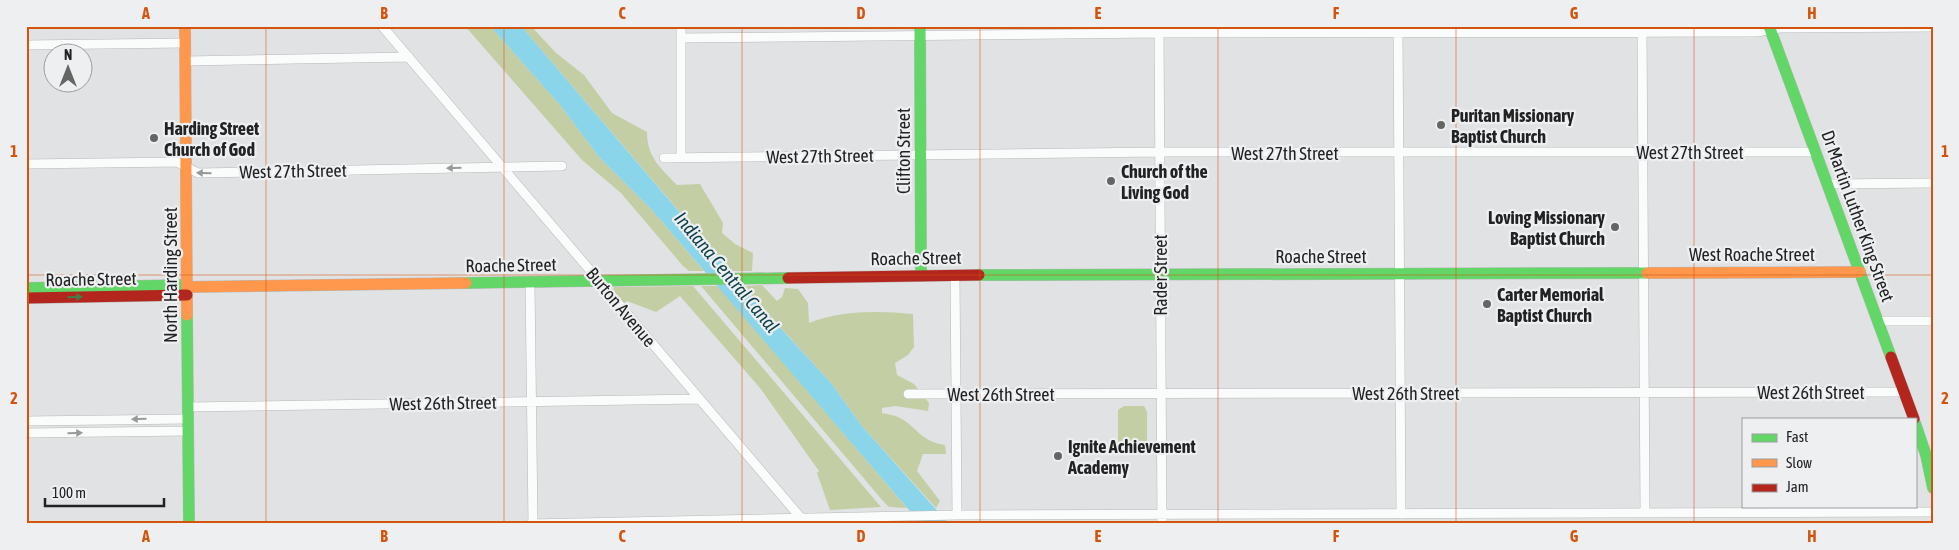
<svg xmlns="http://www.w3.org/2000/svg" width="1959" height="550" viewBox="0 0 1959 550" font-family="'Asap Condensed',sans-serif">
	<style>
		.green { fill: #c3cea5 }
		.water { fill: #8ad5e9 }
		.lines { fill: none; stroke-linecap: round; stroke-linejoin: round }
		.street-casing { stroke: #b7b8b9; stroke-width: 10 }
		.fast-casing { stroke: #b7b8b9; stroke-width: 12 }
		.slow-casing { stroke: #b7b8b9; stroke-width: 12 }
		.jam-casing { stroke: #b7b8b9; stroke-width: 12 }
		.street { stroke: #fafbfb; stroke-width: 9 }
		.fast { stroke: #63d668; stroke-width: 11 }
		.slow { stroke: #ff974d; stroke-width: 11 }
		.jam { stroke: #b3261e; stroke-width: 11 }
		.oneway { fill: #99999a }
		.oneway2 { fill: #427c46 }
		.grid { fill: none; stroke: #d4540e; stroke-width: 1; stroke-opacity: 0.55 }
		.poi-dot { fill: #656566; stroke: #edeff1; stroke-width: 2 }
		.labels { text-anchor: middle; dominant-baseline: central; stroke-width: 4.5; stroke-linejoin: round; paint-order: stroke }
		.poi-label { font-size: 18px; font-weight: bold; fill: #222223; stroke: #edeff1; text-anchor: start }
		.street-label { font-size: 18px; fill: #222223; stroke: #edeff1 }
		.water-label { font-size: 19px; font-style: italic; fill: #0d3f4b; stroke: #edeff1 }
		.neatline { fill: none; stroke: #d4540e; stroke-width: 2 }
		.grid-label { font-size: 16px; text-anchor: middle; font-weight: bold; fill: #d4540e }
	</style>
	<rect width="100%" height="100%" fill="#e1e2e3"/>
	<path class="green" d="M465 26H490L560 105 599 157 652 210 704 271H689L683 266 621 193 582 160Z
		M521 26H531L556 53 584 75 612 113 647 132C647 158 661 168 677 185L700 184 723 223 722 233 735 244 753 253 752 271H730Z
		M762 285 777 301 782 297 785 288 798 289 808 303 809 323C843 310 877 311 913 314L914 347 908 355 895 363 897 375 914 384 929 403 928 411 895 406 882 408V413C887 414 893 415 898 417 917 426 919 441 945 445L946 454H923L917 471 940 501 936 508 861 425 831 383 743 286Z
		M693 286 881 507 830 510 817 473 819 471 760 388 680 296 656 312 627 301 623 304 613 290 614 287Z
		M701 286H718L907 508 889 507 883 501Z
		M1124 406H1144L1147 412V447L1143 451H1118V410Z"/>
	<path class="water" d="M490 26H521L743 287 831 383 861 425 949 524H921L652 210 599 157 560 105Z"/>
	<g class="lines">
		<g class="street-casing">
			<path id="street" d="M382 26 801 518
				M681 26V158
				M1159 26 1162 524
				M1642 26 1645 513
				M1398 27 1401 514
				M681 38 1159 33 1757 32 1780 28 1933 27
				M26 45 185 43
				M185 61 409 57
				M664 158 1160 152H1815
				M26 164 177 162 198 173 562 166
				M1828 184 1933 183
				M955 275 957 515
				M530 282 533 524
				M1878 321H1933
				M908 394 1904 392
				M188 407 698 399
				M26 421 188 419
				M26 433 188 431
				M530 524 957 515 1933 512"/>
		</g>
		<g class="fast-casing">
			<path id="fast" d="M920 26 921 276
				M1769 26 1891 357
				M979 275 1647 273
				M466 283 788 278
				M26 288 187 285
				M187 315 189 524
				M1915 423 1926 455 1933 488"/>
		</g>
		<g class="slow-casing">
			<path id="slow" d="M185 26 187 315
				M1647 273 1860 272
				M187 287 466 283"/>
		</g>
		<g class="jam-casing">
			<path id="jam" d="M788 278 979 275
				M26 298 187 295
				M1891 357 1914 419"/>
		</g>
		<use href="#street" class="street"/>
		<use href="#fast" class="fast"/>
		<use href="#slow" class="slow"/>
		<use href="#jam" class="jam"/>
	</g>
	<defs><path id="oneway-solid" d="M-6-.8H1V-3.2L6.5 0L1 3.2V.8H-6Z" transform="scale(1.25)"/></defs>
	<g class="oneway">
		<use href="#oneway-solid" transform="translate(454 168) rotate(179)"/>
		<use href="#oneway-solid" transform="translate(204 173) rotate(-179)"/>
		<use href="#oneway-solid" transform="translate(139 419) rotate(179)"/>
		<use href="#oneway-solid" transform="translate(75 433) rotate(-1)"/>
	</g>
	<use class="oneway2" href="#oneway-solid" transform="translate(75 297) rotate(-1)"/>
	<path class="grid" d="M266 26V524M504 26V524M742 26V524M980 26V524M1218 26V524M1456 26V524M1694 26V524M26 275H1933"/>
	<g class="poi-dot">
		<circle cx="1441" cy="125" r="5"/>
		<circle cx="154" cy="138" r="5"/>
		<circle cx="1111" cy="181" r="5"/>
		<circle cx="1615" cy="227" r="5"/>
		<circle cx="1487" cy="304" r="5"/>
		<circle cx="1058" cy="456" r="5"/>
	</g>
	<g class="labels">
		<g class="poi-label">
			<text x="1451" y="115">Puritan Missionary<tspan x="1451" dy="21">Baptist Church</tspan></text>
			<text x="164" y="128">Harding Street<tspan x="164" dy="21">Church of God</tspan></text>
			<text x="1121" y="171">Church of the<tspan x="1121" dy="21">Living God</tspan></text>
			<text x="1605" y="217" text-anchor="end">Loving Missionary<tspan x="1605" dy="21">Baptist Church</tspan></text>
			<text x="1497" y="294">Carter Memorial<tspan x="1497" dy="21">Baptist Church</tspan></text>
			<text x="1068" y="446">Ignite Achievement<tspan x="1068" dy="21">Academy</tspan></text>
		</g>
		<g class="street-label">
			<text transform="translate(903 151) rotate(-90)">Clifton Street</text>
			<text x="1690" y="152">West 27th Street</text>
			<text x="1285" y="153">West 27th Street</text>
			<text transform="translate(820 156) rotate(-1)">West 27th Street</text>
			<text transform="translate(293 171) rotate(-1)">West 27th Street</text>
			<text transform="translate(1858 216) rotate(70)">Dr Martin Luther King Street</text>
			<text x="1752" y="254">West Roache Street</text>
			<text x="1321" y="256">Roache Street</text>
			<text transform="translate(916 258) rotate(-1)">Roache Street</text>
			<text transform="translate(511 265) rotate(-1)">Roache Street</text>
			<text transform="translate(170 275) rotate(-90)">North Harding Street</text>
			<text transform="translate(1160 275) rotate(-90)">Rader Street</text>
			<text transform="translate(91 279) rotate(-1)">Roache Street</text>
			<text transform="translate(621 307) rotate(50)">Burton Avenue</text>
			<text x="1811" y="392">West 26th Street</text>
			<text x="1406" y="393">West 26th Street</text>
			<text x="1001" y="394">West 26th Street</text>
			<text transform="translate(443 403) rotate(-1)">West 26th Street</text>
		</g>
		<g class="water-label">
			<text transform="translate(727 272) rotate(50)">Indiana Central Canal</text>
		</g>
	</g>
	<rect width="1959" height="550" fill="none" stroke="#edeff1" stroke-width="55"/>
	<rect x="1742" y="418" width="175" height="90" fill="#edeff1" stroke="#9c9d9f"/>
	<rect x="1752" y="434" width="25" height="8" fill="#63d668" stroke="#9c9d9f"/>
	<text x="1786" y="442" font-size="15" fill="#222223">Fast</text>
	<rect x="1752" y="459" width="25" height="8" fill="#ff974d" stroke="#9c9d9f"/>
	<text x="1786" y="468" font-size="15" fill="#222223">Slow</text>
	<rect x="1752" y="484" width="25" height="8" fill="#b3261e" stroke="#9c9d9f"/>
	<text x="1786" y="492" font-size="15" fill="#222223">Jam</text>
	<g transform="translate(68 68)"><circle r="24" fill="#edeff1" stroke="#9c9d9f"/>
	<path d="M0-4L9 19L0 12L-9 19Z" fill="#656566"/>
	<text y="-8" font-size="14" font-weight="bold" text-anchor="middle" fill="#222223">N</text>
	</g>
	<path d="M45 498v8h119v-8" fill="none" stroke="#222223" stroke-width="2.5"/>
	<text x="52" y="498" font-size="15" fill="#222223" stroke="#edeff1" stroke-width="4" paint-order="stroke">100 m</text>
	<rect x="28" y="28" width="1904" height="494" class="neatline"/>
	<g class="grid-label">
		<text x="146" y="19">A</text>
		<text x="384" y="19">B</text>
		<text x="622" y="19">C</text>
		<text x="861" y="19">D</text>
		<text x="1098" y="19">E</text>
		<text x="1336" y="19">F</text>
		<text x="1574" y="19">G</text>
		<text x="1812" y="19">H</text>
		<text x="14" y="157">1</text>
		<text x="1945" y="157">1</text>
		<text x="14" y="404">2</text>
		<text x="1945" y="404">2</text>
		<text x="146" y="542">A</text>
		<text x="384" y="542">B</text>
		<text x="622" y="542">C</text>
		<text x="861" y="542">D</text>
		<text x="1098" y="542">E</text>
		<text x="1336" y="542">F</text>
		<text x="1574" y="542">G</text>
		<text x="1812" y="542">H</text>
	</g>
</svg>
